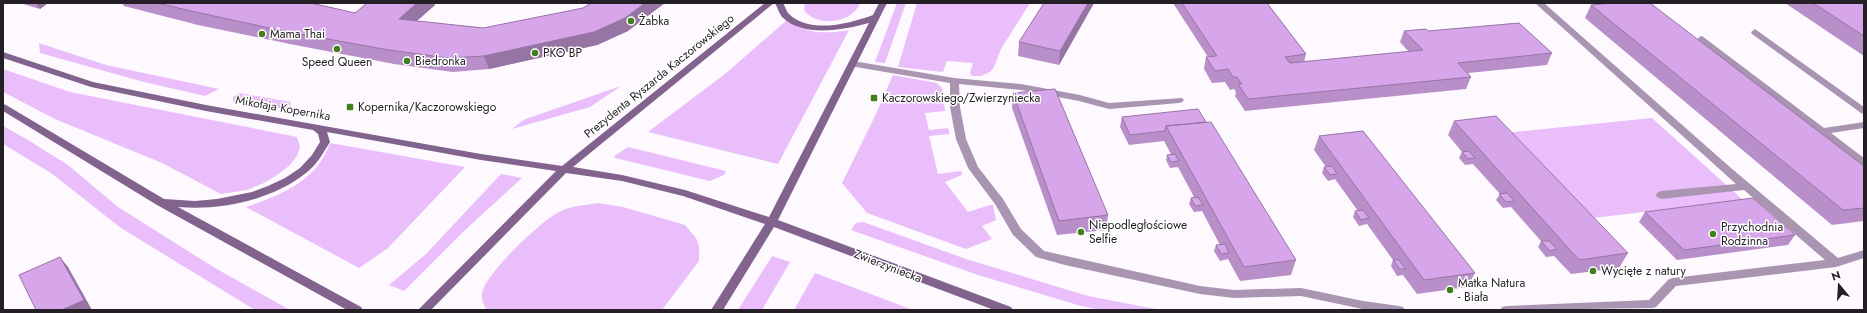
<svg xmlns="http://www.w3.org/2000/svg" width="1867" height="313" viewBox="0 0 1867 313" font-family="Jost,sans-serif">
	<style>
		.green { fill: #e9befa }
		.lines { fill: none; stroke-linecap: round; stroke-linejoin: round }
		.minor { fill: #a994b1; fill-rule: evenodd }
		.secondary { fill: #81638d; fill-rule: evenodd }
		.wall { fill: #b98fc9 }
		.shaded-wall { fill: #9674a4 }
		.building { fill: #d7a6ea; stroke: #9674a4 }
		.poi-dot { fill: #427f1c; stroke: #fff; stroke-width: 1.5 }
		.labels { text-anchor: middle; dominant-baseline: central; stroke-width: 3; stroke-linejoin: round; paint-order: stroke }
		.poi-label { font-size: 12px; fill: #231f25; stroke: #fff; text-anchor: start }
		.street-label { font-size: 12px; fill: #231f25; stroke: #fff }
	</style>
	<rect width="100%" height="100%" fill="#fdf9ff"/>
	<path class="green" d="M805 3H860C853 23 816 28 804 10Z
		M897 3H906L885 63 875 62Z
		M917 3H1030L1001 49 994 67 990 72 981 76H972L970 73 973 63 947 61 943 72 898 67Z
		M787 20C805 34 827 34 849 30L778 164 648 132 725 74Z
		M39 43 106 65 219 89 205 96 144 82 40 53Z
		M3 69 70 92 297 137 300 147 297 156 289 166 277 175 264 183 247 190 221 194 162 163 55 119 3 92Z
		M893 75 937 83 942 88 945 111 925 113 929 130 948 128 950 134 929 136 938 174 961 171 962 175 945 182 968 212 990 205H993L996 220 982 226 992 239 966 249 867 213 842 183 875 116Z
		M621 86 590 107 512 129 523 120Z
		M239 93 291 102 290 108H269L233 102V97Z
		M1652 118 1743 200 1585 219 1504 133Z
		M3 126 28 140 68 165 118 207 215 268 290 310H255L121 228 51 173 3 144Z
		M330 143 465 167 388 248 359 268 246 207C281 195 317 181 330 143Z
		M628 147 726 171 724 175 710 181 615 158 614 156Z
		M501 174 522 178 463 232 404 291 389 285 426 254Z
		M598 203 623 207 685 225 696 238 699 246V261L662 310H487C484 306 481 299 482 293 486 273 541 221 559 212 570 206 586 205 598 203Z
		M863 222 966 259 1088 296 1161 310H1102L1081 306 978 275 851 230 856 223Z
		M772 256 790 262 762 310H738Z
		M815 273 913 310H794Z"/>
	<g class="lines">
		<path class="minor" d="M1535 3H1544L1731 168 1838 258 1864 250V258L1836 267 1676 286 1656 307 1652 308 1500 310 1502 307 1506 306 1649 300 1669 279 1673 278 1825 260 1744 190 1661 199 1657 197 1656 195 1657 193 1661 191 1736 184Z
			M1755 29 1864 107V114L1861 113 1752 34 1751 32Z
			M1702 36 1824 128 1864 122V128L1831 133 1864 158V166L1860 165 1699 41 1698 39 1699 37Z
			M853 61 954 78 1021 84 1080 95 1109 103 1182 98 1184 100 1182 102 1179 103 1109 109 1079 101 1021 90 959 84 960 107 966 139 978 167 1003 199 1021 229 1044 251 1200 286 1234 290 1301 288 1363 301 1399 306 1403 307 1405 310H1367L1301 296 1234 298 1200 294 1065 265 1036 257 1013 235 995 204 968 168 956 139 950 107V83L850 66 849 64 850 62Z"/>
		<path class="secondary" d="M765 3H774L573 167 622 175 685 190 769 217 869 23C843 30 804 38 782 17 779 13 777 7 775 3H783C785 6 786 11 789 14 810 34 849 24 873 15L879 3H887L778 220 1011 307 1013 310H994L774 227 723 310H711L765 224 683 196 622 181 566 173 431 310H418L556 171 481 160 327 132 330 142C323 153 317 165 306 173 272 200 220 211 178 207L361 307 363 310H347L157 205 3 111V104L6 105 164 199 195 201 217 199 252 192 268 186 285 178 300 168 312 155 320 142 318 134 313 130 206 111 91 87 3 58V52L93 82 206 105 481 154 562 166Z"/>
	</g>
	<path class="wall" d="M20 3H48L40 9Z
		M122 3H311L355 13 435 5 417 21 483 28 628 31 597 45 489 69 453 72 394 64 290 44 198 25 124 6Z
		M1094 3 1059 65 1018 56 1019 42Z
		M1173 3H1267L1306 54 1304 62 1409 52 1400 42 1404 31H1428L1552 53 1547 65 1468 73 1471 77 1466 89 1245 111 1235 96 1236 92 1234 89 1230 90 1225 82 1212 83 1204 69 1206 57H1208Z
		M1785 3H1864V56Z
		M1591 5 1864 166V221L1832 225 1585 18Z
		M1013 93 1108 215 1106 230 1057 235 1012 108Z
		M1122 117 1206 122 1296 260 1291 275 1240 281 1228 259 1220 261 1214 251 1216 245H1220L1202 211 1194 212 1189 204 1191 198 1194 197 1178 167 1170 168 1166 160 1167 155 1171 154 1164 141 1129 145 1120 127Z
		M1454 121 1628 253 1619 268 1571 274 1554 256 1546 257 1538 247 1541 241 1511 207 1503 208 1496 200 1500 194 1473 164 1465 165 1459 158 1462 152 1448 135Z
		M1319 136 1475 273 1467 287 1417 294 1403 275 1397 276 1391 266 1393 260 1367 224 1359 226 1353 217 1355 211H1358L1335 179 1328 181 1322 173 1324 167H1326L1314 150Z
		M1645 212 1795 235 1788 245 1677 260 1639 222Z"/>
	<path class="shaded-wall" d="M36 3H48L40 9Z
		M417 3H434L435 5 404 32 399 19Z
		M645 3H665L628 31 597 45 489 69 484 56Z
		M1088 3H1094L1059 65 1060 51Z
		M60 257 68 267 92 310H62Z"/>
	<path class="building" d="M157 3H311L355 13 367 3H417L399 19 483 28 583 8 591 3H645L625 18 594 32 484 56 448 58 389 50 283 31 191 11Z
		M1044 3H1088L1060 51 1019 42Z
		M1182 3H1267L1306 54 1285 57 1290 63 1423 50 1404 31 1426 29 1428 31 1519 23 1552 53 1458 63 1471 77 1248 99 1238 84H1242L1237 77H1233L1228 69 1215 71 1206 57 1217 56Z
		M1613 3H1650L1864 166V208L1843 210 1591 5Z
		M1813 3H1864V36Z
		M1055 89 1108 215 1059 221 1013 93Z
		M1198 109 1206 122 1166 126 1165 131 1130 135 1122 117Z
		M1496 116 1628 253 1579 260 1454 121Z
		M1211 122 1296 260 1244 267 1166 126Z
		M1363 131 1475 273 1424 280 1319 136Z
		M1469 151 1475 158 1468 159 1462 152Z
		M1175 154 1179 161 1171 162 1167 155Z
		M1332 166 1337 174 1330 175 1324 167Z
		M1507 193 1514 201 1506 202 1499 194Z
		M1198 197 1203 205 1195 206 1191 198Z
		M1753 198 1795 235 1684 250 1645 212Z
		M1363 210 1369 218 1361 220 1355 211Z
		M1541 241H1549L1557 249 1550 251Z
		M1225 244 1229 253 1221 254 1216 245Z
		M60 257 84 300 62 310H36L19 275Z
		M1393 260H1399L1406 269H1400Z"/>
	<g class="poi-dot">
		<circle cx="631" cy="21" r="4"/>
		<circle cx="262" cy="34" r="4"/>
		<circle cx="337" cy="49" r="4"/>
		<circle cx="535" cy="53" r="4"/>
		<circle cx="407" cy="61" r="4"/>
		<rect x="870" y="94" width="8" height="8" rx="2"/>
		<rect x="346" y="103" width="8" height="8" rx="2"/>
		<circle cx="1081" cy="232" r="4"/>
		<circle cx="1713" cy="234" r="4"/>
		<circle cx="1593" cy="271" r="4"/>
		<circle cx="1450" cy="290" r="4"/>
	</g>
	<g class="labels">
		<g class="poi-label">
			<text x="639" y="21">Żabka</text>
			<text x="270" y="34">Mama Thai</text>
			<text x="543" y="53">PKO BP</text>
			<text x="415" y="61">Biedronka</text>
			<text x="337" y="62" text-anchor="middle">Speed Queen</text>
			<text x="882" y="98">Kaczorowskiego/Zwierzyniecka</text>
			<text x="358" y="107">Kopernika/Kaczorowskiego</text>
			<text x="1089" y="225">Niepodległościowe<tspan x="1089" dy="14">Selfie</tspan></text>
			<text x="1721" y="227">Przychodnia<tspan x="1721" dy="14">Rodzinna</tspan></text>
			<text x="1601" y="271">Wycięte z natury</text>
			<text x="1458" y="283">Matka Natura<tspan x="1458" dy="14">- Biała</tspan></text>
		</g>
		<g class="street-label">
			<text transform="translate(659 76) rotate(-39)">Prezydenta Ryszarda Kaczorowskiego</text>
			<text transform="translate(283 108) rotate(10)">Mikołaja Kopernika</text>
			<text transform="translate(888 266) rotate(21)">Zwierzyniecka</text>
		</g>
	</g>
	<rect width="1867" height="313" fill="none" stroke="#231f25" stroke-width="8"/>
	<g transform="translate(1839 285) rotate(342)" stroke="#ffffff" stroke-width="3" paint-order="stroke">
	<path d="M0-3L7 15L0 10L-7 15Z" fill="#231f25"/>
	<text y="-6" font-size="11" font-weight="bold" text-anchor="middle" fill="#231f25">N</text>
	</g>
</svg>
